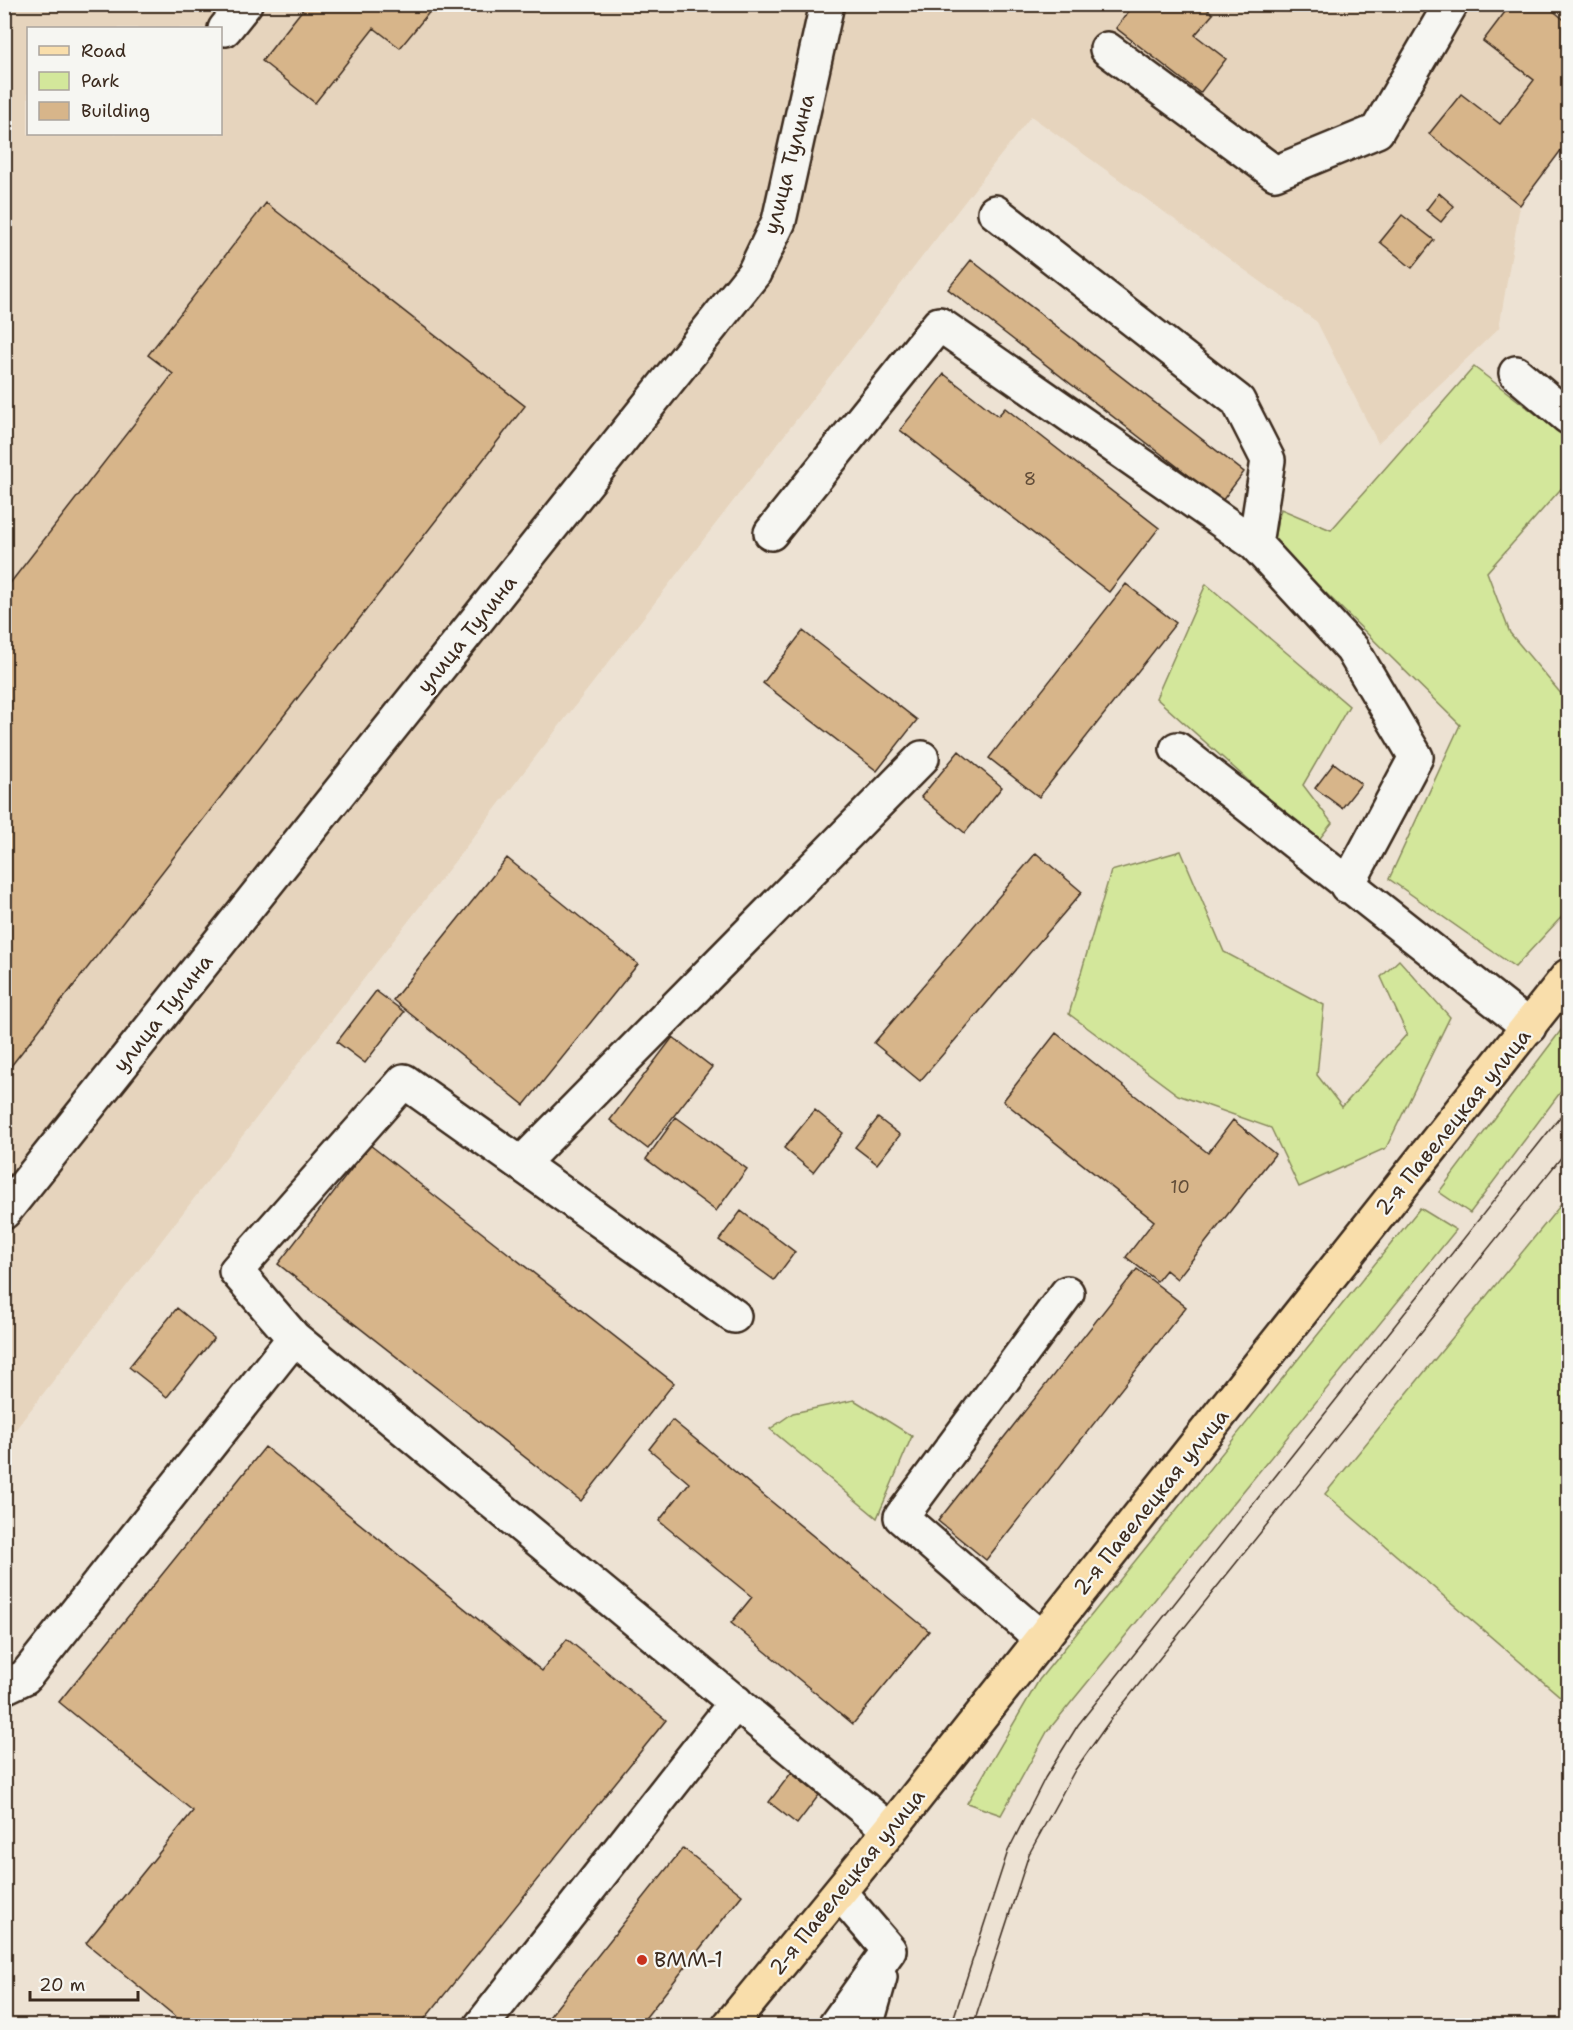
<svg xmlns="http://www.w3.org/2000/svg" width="1573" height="2030" viewBox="0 0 1573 2030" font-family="'Shantell Sans',sans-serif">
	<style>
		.built { fill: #e6d4bd; fill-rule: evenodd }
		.green { fill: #d3e79b; stroke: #87885c; stroke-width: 1.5 }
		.building { fill: #d7b58a; stroke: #3b2a1e; stroke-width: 1.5 }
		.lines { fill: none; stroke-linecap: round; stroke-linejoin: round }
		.minor-casing { stroke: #3b2a1e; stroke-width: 38 }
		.major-casing { stroke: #3b2a1e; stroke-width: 38 }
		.minor { stroke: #f6f6f2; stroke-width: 33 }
		.major { stroke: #f9deab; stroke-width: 33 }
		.tram { stroke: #3b2a1e; stroke-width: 1.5 }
		.poi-dot { fill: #c8321e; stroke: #f6f6f2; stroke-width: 2 }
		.labels { text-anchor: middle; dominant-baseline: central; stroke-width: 4.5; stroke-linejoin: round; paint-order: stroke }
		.number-label { font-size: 18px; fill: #624d39 }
		.street-label { font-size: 21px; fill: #3b2a1e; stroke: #f6f6f2 }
		.poi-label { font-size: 21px; fill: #3b2a1e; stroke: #f6f6f2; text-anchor: start }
	</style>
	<rect width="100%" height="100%" fill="#ede2d3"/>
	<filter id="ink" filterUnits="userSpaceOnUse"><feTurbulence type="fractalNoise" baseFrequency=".0167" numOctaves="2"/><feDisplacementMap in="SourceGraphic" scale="12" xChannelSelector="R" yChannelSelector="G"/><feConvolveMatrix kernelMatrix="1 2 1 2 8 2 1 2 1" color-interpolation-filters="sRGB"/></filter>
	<g filter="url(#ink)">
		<path class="built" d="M5 5H1568V141L1520 205 1499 328 1378 443 1317 322 1031 116 5 1443ZM28 28H220V134H28Z"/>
		<path class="green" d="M1474 367 1562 434 1568 432V481L1487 572 1510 633 1568 702V910L1515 967 1389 879 1460 725 1273 541 1281 509 1331 530Z
			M1206 584 1349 706 1303 785 1332 823 1317 842 1156 698Z
			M1181 851 1224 952 1324 1005 1317 1075 1342 1107 1407 1034 1381 977 1399 960 1450 1017 1386 1148 1299 1187 1271 1128 1178 1095 1069 1014 1111 871Z
			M1568 1021V1082L1470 1213 1439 1192Z
			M1568 1196V1703L1325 1494Z
			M1420 1208 1456 1230 1047 1732 1001 1815 967 1803 1039 1680Z
			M854 1400 912 1436 877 1518 770 1429 793 1413Z"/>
		<path class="building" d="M307 4H436L400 48 374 28 315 103 262 61Z
			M1134 4H1201L1213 14 1195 35 1226 59 1200 93 1116 28Z
			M1511 4H1545L1568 23V141L1520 205 1429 134 1461 94 1500 124 1534 80 1483 41Z
			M1439 193 1454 206 1441 222 1426 210Z
			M266 203 525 406 4 1075V591L173 374 148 355Z
			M1402 215 1434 240 1412 268 1380 242Z
			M971 260 1244 472 1222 501 948 289Z
			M944 374 998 416 1005 408 1159 528 1109 592 900 430Z
			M1126 584 1176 623 1039 797 989 758Z
			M803 631 917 720 877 771 763 683Z
			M959 751 1002 787 965 833 921 797Z
			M1334 763 1361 784 1342 808 1315 788Z
			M1036 853 1082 892 920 1081 874 1043Z
			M507 858 638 964 524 1105 393 1000Z
			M376 991 404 1012 365 1063 337 1042Z
			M1056 1033 1208 1153 1233 1120 1275 1154 1177 1279 1166 1270 1157 1281 1126 1257 1154 1221 1003 1101Z
			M673 1037 712 1067 648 1149 610 1120Z
			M815 1110 843 1133 813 1172 784 1148Z
			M676 1117 747 1169 716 1211 646 1159Z
			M878 1118 900 1135 877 1164 855 1147Z
			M370 1145 674 1383 581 1501 278 1264Z
			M741 1211 795 1252 774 1280 719 1240Z
			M1137 1269 1186 1307 986 1560 938 1521Z
			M177 1308 214 1338 167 1397 129 1367Z
			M672 1420 929 1631 853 1724 731 1623 752 1597 659 1521 689 1483 649 1449Z
			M265 1447 542 1671 567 1639 666 1720 419 2026H187L86 1943 193 1811 59 1702Z
			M791 1773 819 1795 797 1824 769 1802Z
			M683 1848 742 1895 639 2026H542Z"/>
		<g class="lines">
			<g class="minor-casing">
				<path id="minor" d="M225 29 245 4
					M1107 49 1275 173 1377 131 1451 4
					M995 212 1238 401 1268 460 1255 544 1352 649 1416 757 1347 886
					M1516 373 1568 417
					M771 533 939 324 1255 544
					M1177 749 1529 1027
					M521 1164 734 1316
					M4 1212 754 273 779 221 827 4
					M294 1338 236 1271 404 1081 521 1164 922 758
					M1042 1639 901 1517 1067 1293
					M4 1687 25 1677 294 1338 890 1830
					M481 2026 736 1702
					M835 2026 889 1950 840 1893
					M866 2026 880 1977"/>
			</g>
			<g class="major-casing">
				<path id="major" d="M729 2026 890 1830 1568 976"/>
			</g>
			<use href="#minor" class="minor"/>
			<use href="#major" class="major"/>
			<path class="tram" d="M951 2026 1008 1851 1045 1778 1078 1725 1568 1107
				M973 2026 1029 1854 1075 1770 1111 1719 1568 1149"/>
		</g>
	</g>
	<circle class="poi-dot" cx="642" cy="1960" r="6"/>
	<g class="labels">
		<g class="number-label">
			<text x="1030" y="479">8</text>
			<text x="1180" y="1187">10</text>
		</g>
		<g class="street-label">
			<text transform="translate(789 164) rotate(-75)">улица Тулина</text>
			<text transform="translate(467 634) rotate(-51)">улица Тулина</text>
			<text transform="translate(163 1013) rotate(-51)">улица Тулина</text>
			<text transform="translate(1453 1122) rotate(-51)">2-я Павелецкая улица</text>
			<text transform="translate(1151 1502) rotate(-51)">2-я Павелецкая улица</text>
			<text transform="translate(847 1882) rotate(-51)">2-я Павелецкая улица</text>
		</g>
		<g class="poi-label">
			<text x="654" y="1960">ВММ-1</text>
		</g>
	</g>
	<rect width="1573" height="2030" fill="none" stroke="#f6f6f2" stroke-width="24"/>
	<rect x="12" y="12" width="1549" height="2006" fill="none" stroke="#3b2a1e" stroke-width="2" filter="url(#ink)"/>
	<rect x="27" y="27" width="195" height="108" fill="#f6f6f2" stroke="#aba49d" stroke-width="1.5"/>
	<rect x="39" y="46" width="30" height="9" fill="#f9deab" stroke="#aba49d" stroke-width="1.5"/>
	<text x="81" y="57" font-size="18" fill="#3b2a1e">Road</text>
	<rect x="39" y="72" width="30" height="18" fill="#d3e79b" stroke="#aba49d" stroke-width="1.5"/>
	<text x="81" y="87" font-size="18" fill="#3b2a1e">Park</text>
	<rect x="39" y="102" width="30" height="18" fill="#d7b58a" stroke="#aba49d" stroke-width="1.5"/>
	<text x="81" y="117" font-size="18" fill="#3b2a1e">Building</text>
	<path d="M30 1991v9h108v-9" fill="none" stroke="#3b2a1e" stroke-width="3"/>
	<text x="39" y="1991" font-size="18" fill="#3b2a1e" stroke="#f6f6f2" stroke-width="4.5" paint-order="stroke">20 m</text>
</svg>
